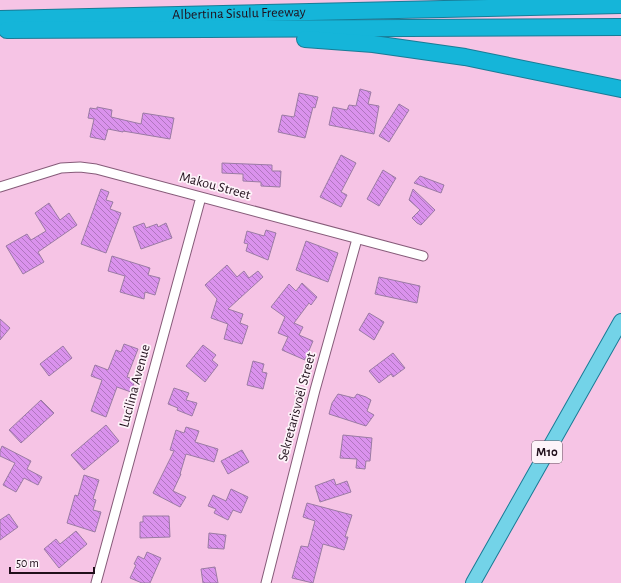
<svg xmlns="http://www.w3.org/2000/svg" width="621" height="583" viewBox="0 0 621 583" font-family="'Alegreya Sans',sans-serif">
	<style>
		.building { fill: url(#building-back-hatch); stroke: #9b7ba4 }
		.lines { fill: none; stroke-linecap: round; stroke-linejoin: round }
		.street-casing { stroke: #865b79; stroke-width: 11 }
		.primary-casing { stroke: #197b96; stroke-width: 16 }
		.highway-casing { stroke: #197b96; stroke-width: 18 }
		.street { stroke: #fff; stroke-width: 9 }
		.primary { stroke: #73d3e8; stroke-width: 14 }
		.highway { stroke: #15b5d9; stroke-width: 16 }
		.labels { text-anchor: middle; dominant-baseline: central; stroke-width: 3.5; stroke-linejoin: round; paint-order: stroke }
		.shield { fill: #fdf3f9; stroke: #62535e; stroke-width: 1 }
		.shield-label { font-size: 13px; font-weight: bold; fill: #200f1b }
		.street-label { font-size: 14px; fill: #200f1b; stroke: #fdf3f9 }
	</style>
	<defs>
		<pattern id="building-back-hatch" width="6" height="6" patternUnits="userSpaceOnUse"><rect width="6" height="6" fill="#da92ed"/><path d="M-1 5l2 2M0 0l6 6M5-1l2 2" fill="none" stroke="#b076bf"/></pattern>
	</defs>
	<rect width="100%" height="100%" fill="#f6c4e5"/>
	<path class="building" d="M360 89 371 92 368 104 379 106 374 134 329 125 333 107 347 110 349 105 356 106Z
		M299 93 318 97 315 108 313 107 305 138 278 132 282 115 294 117Z
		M399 104 409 110 389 142 379 136Z
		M97 107 112 110 111 117 141 124 143 113 174 118 170 139 123 131V132L108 129 105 140 90 137 94 119 88 118 90 108 97 109Z
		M341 155 356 163 341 192 347 195 341 207 320 197Z
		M222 163 272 165V171H281L280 187 261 186V182L243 181V174L222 173Z
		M383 170 396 178 379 206 367 199Z
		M420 176 444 185 441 193 414 183Z
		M101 189 109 192 106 200 113 202 110 209 121 213 106 253 81 244Z
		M413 189 435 210 421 225 417 223 412 218 420 210 409 200Z
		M49 203 60 220 69 213 77 225 38 252 44 262 23 274 6 246 27 234 31 240 46 231 35 213Z
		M144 223 146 228 157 224 158 227 166 223 172 238 141 249 133 227Z
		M266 230 276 233 268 260 246 251 248 244 244 243 247 231 264 236Z
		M306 241 338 253 328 282 296 270Z
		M112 256 150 268 148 275 160 278 155 295 145 292 144 299 120 292 125 276 108 271Z
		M227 265 237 277 244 271 249 278 258 271 263 277 228 309 243 314 240 323 248 326 242 344 224 339 228 324 211 318 217 299 205 285Z
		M379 277 420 286 417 303 375 294Z
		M302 283 317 297 311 305 309 303 294 323 303 327 299 335 313 341 305 360 282 350 288 337 278 333 285 317 271 307 289 284 296 291Z
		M369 313 384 322 374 340 359 330Z
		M0 319 10 328 0 340Z
		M124 344 138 349 127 377 135 380 131 392 117 387 106 417 91 411 102 380 91 376 95 365 108 370 116 350 121 352Z
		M203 345 216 355 212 360 218 365 205 382 186 366Z
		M63 346 72 358 49 376 40 364Z
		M393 353 405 368 393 377 391 374 379 383 369 371Z
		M253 361 264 364 262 372 267 373 263 389 247 385Z
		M174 388 189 393 186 400 197 403 192 416 177 410 178 408 168 404Z
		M338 394 354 398 357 394 366 397 371 400 367 411 374 415 366 426 329 414 332 403Z
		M41 400 54 413 21 443 9 430Z
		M106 425 119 441 84 470 71 455Z
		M186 427 199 431 195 442 218 449 214 462 186 454 180 474H181L173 491 186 497 180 507 153 493 174 451 170 450 176 430 184 433Z
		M343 435 372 438 370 461H366L365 469 356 468 357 459 340 458Z
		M2 446 31 461 27 469 42 477 38 485 24 478 16 492 3 485 15 463 0 456V451Z
		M242 450 249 462 228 474 221 461Z
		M84 475 99 480 93 499 96 500 93 510 101 512 95 532 67 523 75 495 78 496Z
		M334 479 336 485 347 481 351 492 320 502 315 486Z
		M231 489 248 497 241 513 233 510 228 520 214 513 216 509 208 506 213 495 226 501Z
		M307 503 352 515 345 537H348L344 550 323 544 313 583 292 578 301 546 308 547 315 521 303 517Z
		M9 514 18 527 0 540V520Z
		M143 516H169L170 537 140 538V522H143Z
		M76 531 87 544 59 568 44 549 56 539 60 544Z
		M209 533 226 535 224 549 208 548Z
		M147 552 161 558 150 583H142L130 578 136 565 134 564 138 556 144 559Z
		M215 567 218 583H203L201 569Z"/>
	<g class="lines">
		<g class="street-casing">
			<path id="street" d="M0 187 61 168 80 167 96 169 423 256
				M96 583 201 197
				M266 583 315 390 357 239"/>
		</g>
		<g class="primary-casing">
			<path id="primary" d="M473 583 621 321"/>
		</g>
		<g class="highway-casing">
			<g id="highway">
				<path id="s1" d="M0 19 621 5"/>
				<path d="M7 30 621 27"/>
				<path d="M305 39 373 44 465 57 621 89"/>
			</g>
		</g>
		<use href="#street" class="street"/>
		<use href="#primary" class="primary"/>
		<use href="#highway" class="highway"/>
	</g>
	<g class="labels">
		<rect class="shield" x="532" y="441" width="30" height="22" rx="3"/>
		<g class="shield-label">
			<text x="547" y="452">M10</text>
		</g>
		<g class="street-label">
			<text stroke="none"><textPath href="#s1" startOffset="239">Albertina Sisulu Freeway</textPath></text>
			<text transform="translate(215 186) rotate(15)">Makou Street</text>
			<text transform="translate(135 386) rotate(-75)">Lucilina Avenue</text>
			<text transform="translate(297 407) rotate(-75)">Sekretarisvoël Street</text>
		</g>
	</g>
	<path d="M10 567v6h84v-6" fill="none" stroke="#200f1b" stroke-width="2"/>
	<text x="16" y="567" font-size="12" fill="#200f1b" stroke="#fdf3f9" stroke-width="3" paint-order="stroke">50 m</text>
</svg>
